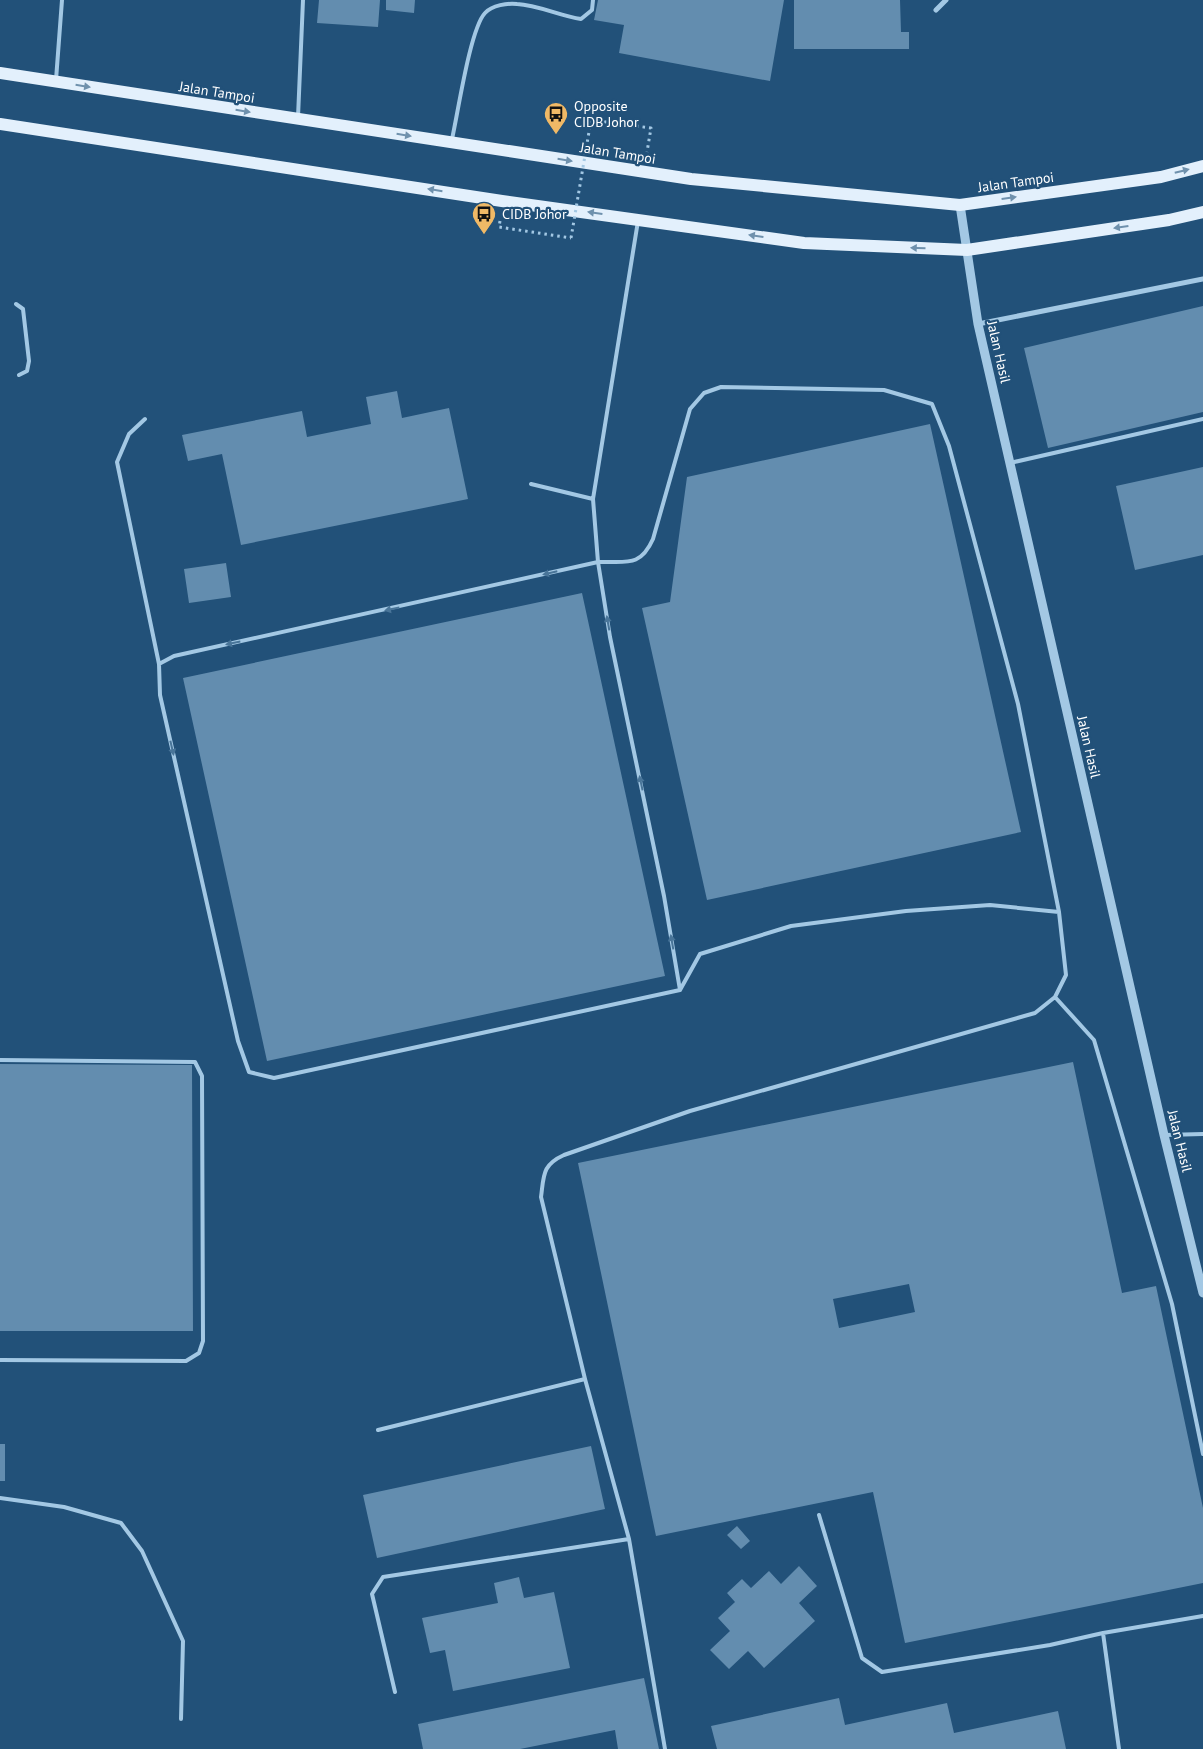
<svg xmlns="http://www.w3.org/2000/svg" width="1203" height="1749" viewBox="0 0 1203 1749" font-family="'PT Sans',sans-serif">
	<style>
		.building { fill: #638daf; fill-rule: evenodd }
		.lines { fill: none; stroke-linecap: round; stroke-linejoin: round }
		.path { stroke: #a3c8e4; stroke-width: 3; stroke-dasharray: 2.5 4; stroke-linecap: butt }
		.service { stroke: #a3c8e4; stroke-width: 4 }
		.minor { stroke: #a3c8e4; stroke-width: 5 }
		.tertiary { stroke: #a3c8e4; stroke-width: 9 }
		.primary { stroke: #e3f0fc; stroke-width: 12 }
		.path-bridge { stroke: #a3c8e4; stroke-width: 3; stroke-dasharray: 2.5 4; stroke-linecap: butt }
		.oneway { fill: #6f91ad }
		.oneway2 { fill: #497599 }
		.labels { text-anchor: middle; dominant-baseline: central; stroke-width: 4.5; stroke-linejoin: round; paint-order: stroke }
		.street-label { font-size: 14px; fill: #fff; stroke: #225179 }
		.poi-label { font-size: 14px; fill: #fff; stroke: #225179; text-anchor: start }
	</style>
	<rect width="100%" height="100%" fill="#225179"/>
	<path class="building" d="M319 0H380L378 27 317 23Z
		M386 0H415L414 13 386 10Z
		M598 0H784L770 81 619 53 624 25 594 20Z
		M794 0H900L901 32H909V49H794Z
		M1203 306V412L1048 448 1024 348Z
		M397 391 402 418 449 408 468 499 241 545 222 454 188 461 182 435 302 411 307 437 371 424 366 397Z
		M930 424 1021 832 707 900 642 608 670 602 687 477Z
		M1203 467V555L1135 570 1116 486Z
		M226 563 231 597 189 603 184 569Z
		M582 593 665 976 267 1061 183 678Z
		M1073 1062 1122 1293 1156 1286 1203 1508V1583L905 1643 873 1492 656 1536 578 1163ZM909 1284 915 1312 839 1328 833 1299Z
		M0 1064 192 1065 193 1331H0Z
		M0 1444H5V1481H0Z
		M591 1446 605 1509 377 1558 363 1495Z
		M737 1526 750 1541 741 1549 727 1535Z
		M799 1566 817 1586 799 1603 815 1621 764 1668 748 1651 729 1669 710 1650 730 1631 718 1618 735 1602 727 1593 742 1579 751 1588 769 1571 781 1584Z
		M519 1577 524 1598 554 1592 570 1668 453 1691 445 1650 430 1653 422 1618 498 1603 494 1583Z
		M644 1678 659 1749H618L615 1730 520 1749H423L418 1724Z
		M839 1698 845 1725 947 1703 954 1733 1058 1711 1066 1749H717L711 1726Z"/>
	<g class="lines">
		<path class="path" d="M591 120 651 128 647 152
			M500 221 499 227 571 238"/>
		<path class="service" d="M56 80 62 0
			M298 117 303 0
			M452 139C458 113 470 29 485 13 492 5 508 3 517 4 538 5 560 16 581 19L592 10 593 0
			M638 221 593 499 598 562 610 637 664 896 680 990
			M16 304 23 309 29 361 27 371 19 375
			M145 419 129 434 117 462 159 664
			M1010 463 1203 419
			M531 484 593 499
			M1055 997 1094 1040 1172 1304 1203 1454
			M0 1060 195 1062 202 1076 203 1341 199 1353 186 1361 0 1360
			M1165 1135 1203 1134
			M378 1430 585 1379
			M0 1498 64 1507 121 1523 142 1551 183 1641 181 1719
			M819 1515 862 1658 882 1672 1050 1645 1103 1633 1203 1616
			M1103 1633 1119 1749
			M395 1692 372 1594 383 1577 629 1539
			M665 1749 629 1539 585 1379 541 1197C544 1175 542 1165 564 1155L690 1111 1035 1013 1055 997 1066 975 1059 912 1018 704 949 446 932 404 884 390 721 387 704 393 690 409 653 539C640 568 626 561 598 562L174 656 159 664 160 695 238 1041 249 1072 274 1078 680 990 700 954 791 926 906 911 990 905 1059 912"/>
		<path class="minor" d="M936 10 946 0
			M978 324 1203 279"/>
		<path class="tertiary" d="M960 205 978 324 1164 1135 1203 1293"/>
		<path class="primary" d="M0 73 691 179 960 205 1161 177 1203 166
			M0 124 502 201 804 243 967 250 1169 220 1203 212"/>
		<path class="path-bridge" d="M571 238 591 120"/>
	</g>
	<defs><path id="oneway-solid" d="M-6-.8H1V-3.2L6.5 0L1 3.2V.8H-6Z" transform="scale(1.25)"/></defs>
	<g class="oneway">
		<use href="#oneway-solid" transform="translate(83 86) rotate(9)"/>
		<use href="#oneway-solid" transform="translate(243 111) rotate(9)"/>
		<use href="#oneway-solid" transform="translate(404 135) rotate(9)"/>
		<use href="#oneway-solid" transform="translate(565 160) rotate(9)"/>
		<use href="#oneway-solid" transform="translate(1182 171) rotate(-14)"/>
		<use href="#oneway-solid" transform="translate(435 190) rotate(-171)"/>
		<use href="#oneway-solid" transform="translate(1009 198) rotate(-8)"/>
		<use href="#oneway-solid" transform="translate(595 213) rotate(-172)"/>
		<use href="#oneway-solid" transform="translate(1121 227) rotate(172)"/>
		<use href="#oneway-solid" transform="translate(756 236) rotate(-172)"/>
		<use href="#oneway-solid" transform="translate(918 248) rotate(-178)"/>
	</g>
	<g class="oneway2">
		<use href="#oneway-solid" transform="translate(550 573) rotate(167)"/>
		<use href="#oneway-solid" transform="translate(392 609) rotate(168)"/>
		<use href="#oneway-solid" transform="translate(608 623) rotate(-100)"/>
		<use href="#oneway-solid" transform="translate(233 643) rotate(168)"/>
		<use href="#oneway-solid" transform="translate(172 748) rotate(77)"/>
		<use href="#oneway-solid" transform="translate(641 783) rotate(-102)"/>
		<use href="#oneway-solid" transform="translate(672 942) rotate(-100)"/>
	</g>
	<defs>
		<g id="bus-pin" transform="scale(1.25)"><path d="M0 17L-7.5 6A9.5 9.5 0 1 1 7.5 6Z" fill="#f0b966" stroke="#225179"/><path d="M-5-6H5V4H4V6H2V4H-2V6H-4V4H-5ZM-3.5-4V0h7V-4ZM-3.5 1.2v1.5H-2V1.2ZM2 1.2v1.5H3.5V1.2Z" fill="#111"/></g>
	</defs>
	<g fill-rule="evenodd">
		<use href="#bus-pin" x="556" y="114"/>
		<use href="#bus-pin" x="484" y="214"/>
	</g>
	<g class="labels">
		<g class="street-label">
			<text transform="translate(217 92) rotate(9)">Jalan Tampoi</text>
			<text transform="translate(618 153) rotate(9)">Jalan Tampoi</text>
			<text transform="translate(1016 182) rotate(-8)">Jalan Tampoi</text>
			<text transform="translate(999 352) rotate(77)">Jalan Hasil</text>
			<text transform="translate(1089 747) rotate(77)">Jalan Hasil</text>
			<text transform="translate(1180 1141) rotate(76)">Jalan Hasil</text>
		</g>
		<g class="poi-label">
			<text x="574" y="106">Opposite<tspan x="574" dy="16">CIDB Johor</tspan></text>
			<text x="502" y="214">CIDB Johor</text>
		</g>
	</g>
</svg>
